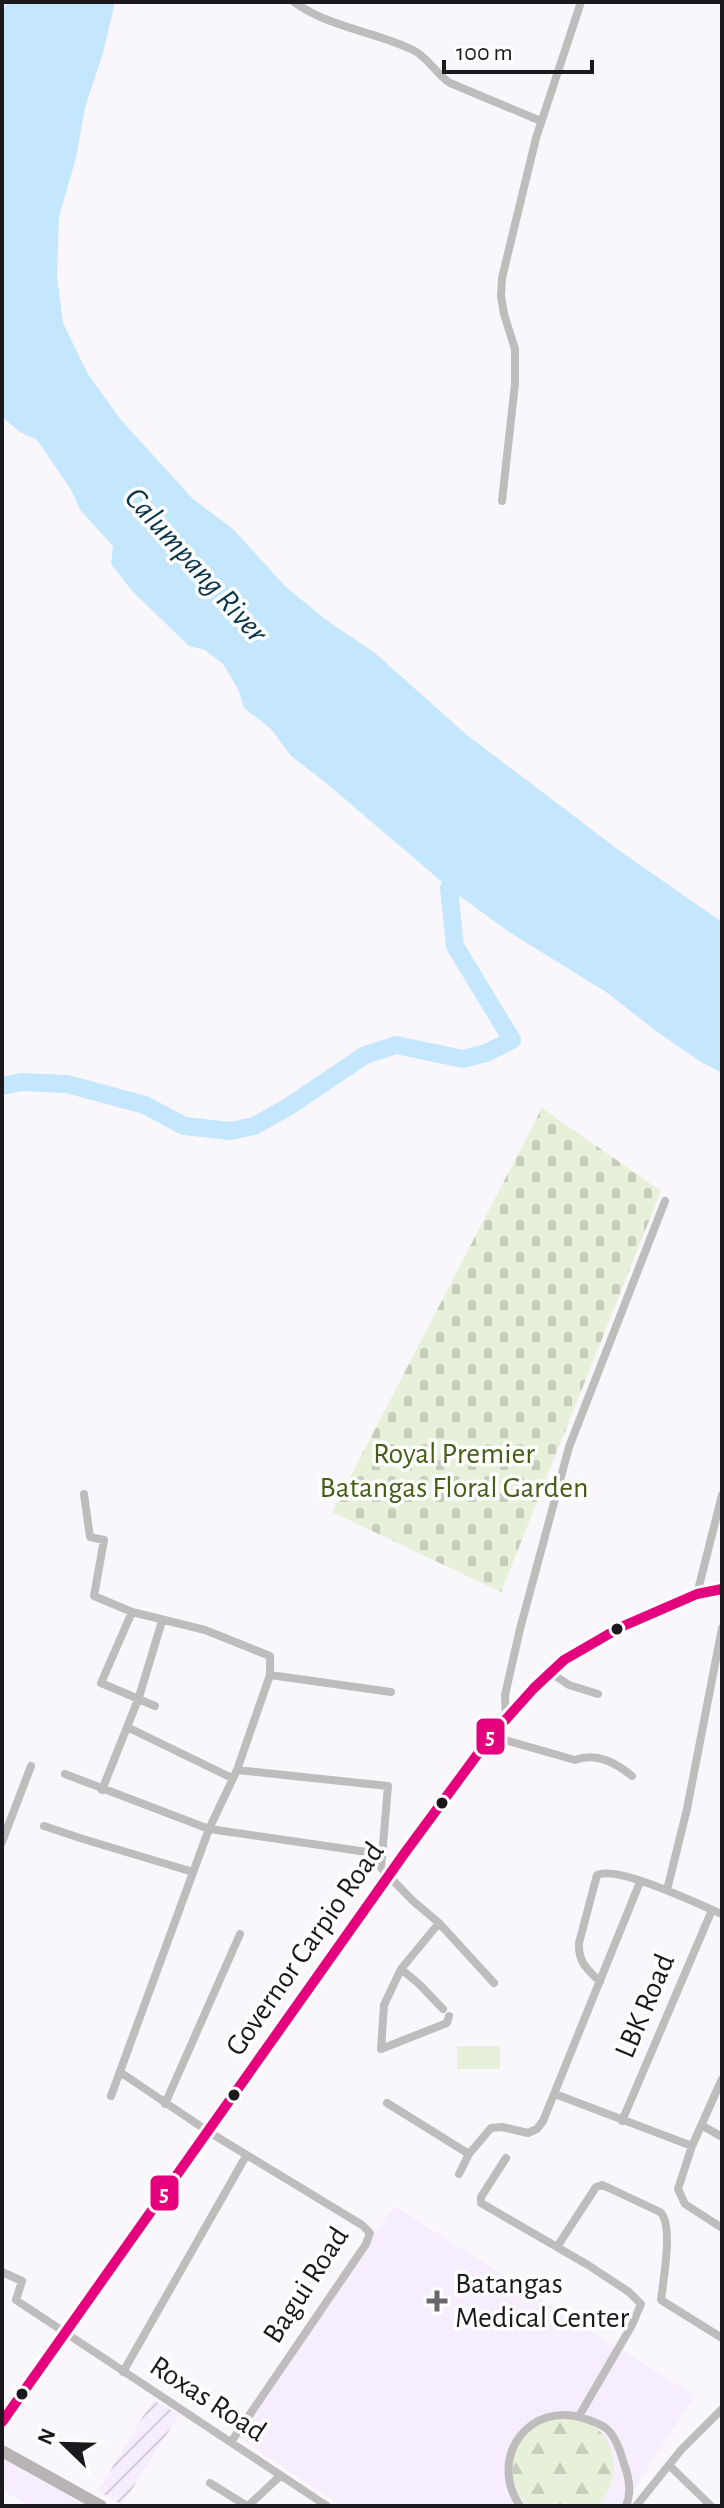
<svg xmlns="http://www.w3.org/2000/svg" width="724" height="2508" viewBox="0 0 724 2508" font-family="'Alegreya Sans',sans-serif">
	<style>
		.built { fill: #f7eefd }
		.industrial { fill: url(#industrial-furrows) }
		.forest { fill: url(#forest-firs) }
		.cemetery { fill: url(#cemetery-stones) }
		.garden { fill: #e7f0d9 }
		.water { fill: #c5e7fd }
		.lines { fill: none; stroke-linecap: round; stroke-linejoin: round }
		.river { stroke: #c5e7fd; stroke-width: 18 }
		.street { stroke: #bebcbd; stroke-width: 8 }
		.primary { stroke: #b8b4b6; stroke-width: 12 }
		.bus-1-casing { stroke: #fff; stroke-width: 16 }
		.bus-1 { stroke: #e5007d; stroke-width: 10 }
		.bus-dot { fill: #1b181e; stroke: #fff; stroke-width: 3 }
		.poi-dot { fill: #69666c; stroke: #fff; stroke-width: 3 }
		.labels { text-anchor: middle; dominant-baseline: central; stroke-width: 7; stroke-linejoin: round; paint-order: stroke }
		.park-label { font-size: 30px; fill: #485d18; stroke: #fff }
		.street-label { font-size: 30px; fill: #1b181e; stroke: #fff }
		.poi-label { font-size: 30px; fill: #1b181e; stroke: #fff; text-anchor: start }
		.water-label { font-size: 32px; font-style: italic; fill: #083348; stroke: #fff }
		.line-badge { stroke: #fff; stroke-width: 3 }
		.badge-label { font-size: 22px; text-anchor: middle; font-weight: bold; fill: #fff }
	</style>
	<defs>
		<pattern id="industrial-furrows" width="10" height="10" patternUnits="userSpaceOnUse" patternTransform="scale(2)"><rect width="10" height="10" fill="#f7eefd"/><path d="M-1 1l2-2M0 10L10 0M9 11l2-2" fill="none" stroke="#d3cbd8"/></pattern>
		<pattern id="forest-firs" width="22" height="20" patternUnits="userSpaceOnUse" patternTransform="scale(2)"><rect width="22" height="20" fill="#e7f0d9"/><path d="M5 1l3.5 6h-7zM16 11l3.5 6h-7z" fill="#c6cdba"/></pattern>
		<pattern id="cemetery-stones" width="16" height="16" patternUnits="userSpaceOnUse" patternTransform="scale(2)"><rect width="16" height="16" fill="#e7f0d9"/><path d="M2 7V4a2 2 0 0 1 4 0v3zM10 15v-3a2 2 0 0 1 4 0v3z" fill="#c6cdba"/></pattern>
	</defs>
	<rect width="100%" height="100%" fill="#faf7fc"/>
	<path class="built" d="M394 2206 695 2396 623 2506H342L238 2437Z
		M2 2458 89 2506H30L2 2490Z"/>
	<path class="industrial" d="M153 2400 179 2415 122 2505 98 2491Z"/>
	<path class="forest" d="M561 2417C567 2418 575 2418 581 2420 619 2432 622 2480 598 2506H527C504 2480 508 2436 543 2421 548 2419 555 2418 561 2417Z"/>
	<path class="cemetery" d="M542 1108 661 1191 501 1592 332 1512Z"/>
	<path class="garden" d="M457 2046H500V2069H457Z"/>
	<path class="water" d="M7 2H115L103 53 85 108 76 158 59 217 57 276 63 323 88 374 121 420 193 499 233 529 285 586 325 619 375 653 467 735 620 851 722 922V1073L701 1062 656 1031 606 992 509 932 449 888 326 783 291 756 271 729 244 708 238 689 223 664 205 650 189 646 132 591 111 564 113 546 81 511 70 488 37 440 20 432 2 417V12Z"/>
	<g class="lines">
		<path class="river" d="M2 1086 21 1082 67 1084 145 1105 184 1126 231 1131 254 1126 288 1107 365 1055 396 1045 463 1059 486 1053 512 1040 455 946 449 888 459 868"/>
		<path class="street" d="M294 2C330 28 374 31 413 50 428 57 436 74 450 83L541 121
			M502 501 515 384V349L504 314 501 296 502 278 536 138 581 2
			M84 1494 90 1537 104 1540 94 1596 132 1612 205 1630 270 1656V1675L237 1770 209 1829 111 2096
			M697 1594 722 1495
			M132 1612 101 1683 155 1706
			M551 1673 569 1685 598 1694
			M270 1675 391 1692
			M506 1718 505 1695 520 1629 569 1447 665 1201
			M127 1727 232 1778
			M491 1736 575 1760C597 1752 616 1763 632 1776
			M237 1770 388 1786 381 1868 413 1901 439 1923 401 1969 384 2005 381 2049 447 2023 449 2016
			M65 1774 209 1829 381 1854
			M102 1790 139 1697 162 1621
			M44 1826 83 1839 193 1872
			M2 1842 31 1766
			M667 1890 687 1809 722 1628
			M439 1923 494 1983
			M401 1969 419 1984 443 2009
			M600 1982C587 1969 578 1962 579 1943L597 1875C618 1865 698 1904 722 1914
			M120 2072 209 2132 362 2225 370 2233 366 2244 231 2442
			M722 2079 692 2146 678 2189 685 2204 722 2228
			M555 2094 692 2146
			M387 2103 469 2154
			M165 2104 240 1934
			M622 2121 712 1910
			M703 2126 722 2137
			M506 2158 481 2197V2203L588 2265 629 2292 641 2304 632 2325 579 2416
			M459 2174 469 2154 491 2128 502 2127 528 2133 537 2129 543 2121 640 1882
			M557 2247 596 2187 602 2185 609 2188 660 2212C674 2224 663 2281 661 2300L722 2338
			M2 2272 22 2281 16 2300 327 2506
			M123 2372 246 2156
			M669 2465 711 2506
			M210 2483 247 2506
			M248 2506 280 2476
			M520 2506C487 2457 530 2399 586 2419 594 2422 602 2424 608 2430 616 2438 621 2453 624 2464 629 2477 632 2492 626 2506
			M636 2506 681 2450 722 2409"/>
		<path class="primary" d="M2 2422 404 1854 491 1736 534 1688 564 1660 621 1627 697 1594 722 1589
			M2 2451 101 2506"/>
		<g class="bus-1-casing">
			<path id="bus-1" d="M2 2422 404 1854 491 1736 534 1688 564 1660 621 1627 697 1594 722 1589"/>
		</g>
		<use href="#bus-1" class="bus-1"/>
	</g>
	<g class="bus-dot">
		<circle cx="617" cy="1629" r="7"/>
		<circle cx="442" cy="1803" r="7"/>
		<circle cx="234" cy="2095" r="7"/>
		<circle cx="22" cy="2394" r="7"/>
	</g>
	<path class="poi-dot" d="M433 2289h8v8h8v8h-8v8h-8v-8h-8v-8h8z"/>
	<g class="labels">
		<g class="park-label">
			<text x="454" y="1454">Royal Premier<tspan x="454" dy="34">Batangas Floral Garden</tspan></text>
		</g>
		<g class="street-label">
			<text transform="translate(305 1949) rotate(-55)">Governor Carpio Road</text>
			<text transform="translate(645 2006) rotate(-67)">LBK Road</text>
			<text transform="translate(306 2285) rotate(-57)">Bagui Road</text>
			<text transform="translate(208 2399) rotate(33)">Roxas Road</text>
		</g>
		<g class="poi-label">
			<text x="455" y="2284">Batangas<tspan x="455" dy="34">Medical Center</tspan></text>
		</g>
		<g class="water-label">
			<text transform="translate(196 565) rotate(48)">Calumpang River</text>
		</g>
	</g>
	<g class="line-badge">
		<rect x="475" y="1717" width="31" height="39" rx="8" fill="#e5007d"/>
		<rect x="149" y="2174" width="31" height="38" rx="8" fill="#e5007d"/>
	</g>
	<g class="badge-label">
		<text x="490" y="1744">5</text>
		<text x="164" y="2201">5</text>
	</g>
	<rect width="724" height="2508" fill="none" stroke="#1b181e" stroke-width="8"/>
	<g transform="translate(64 2444) rotate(293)" stroke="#ffffff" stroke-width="6" paint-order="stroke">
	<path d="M0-6L14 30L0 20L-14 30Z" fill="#1b181e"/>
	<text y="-12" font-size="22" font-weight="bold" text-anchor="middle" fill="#1b181e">N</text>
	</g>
	<path d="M444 60v12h148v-12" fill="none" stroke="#1b181e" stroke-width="4"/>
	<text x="456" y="60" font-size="24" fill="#1b181e" stroke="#ffffff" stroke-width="6" paint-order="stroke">100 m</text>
</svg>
